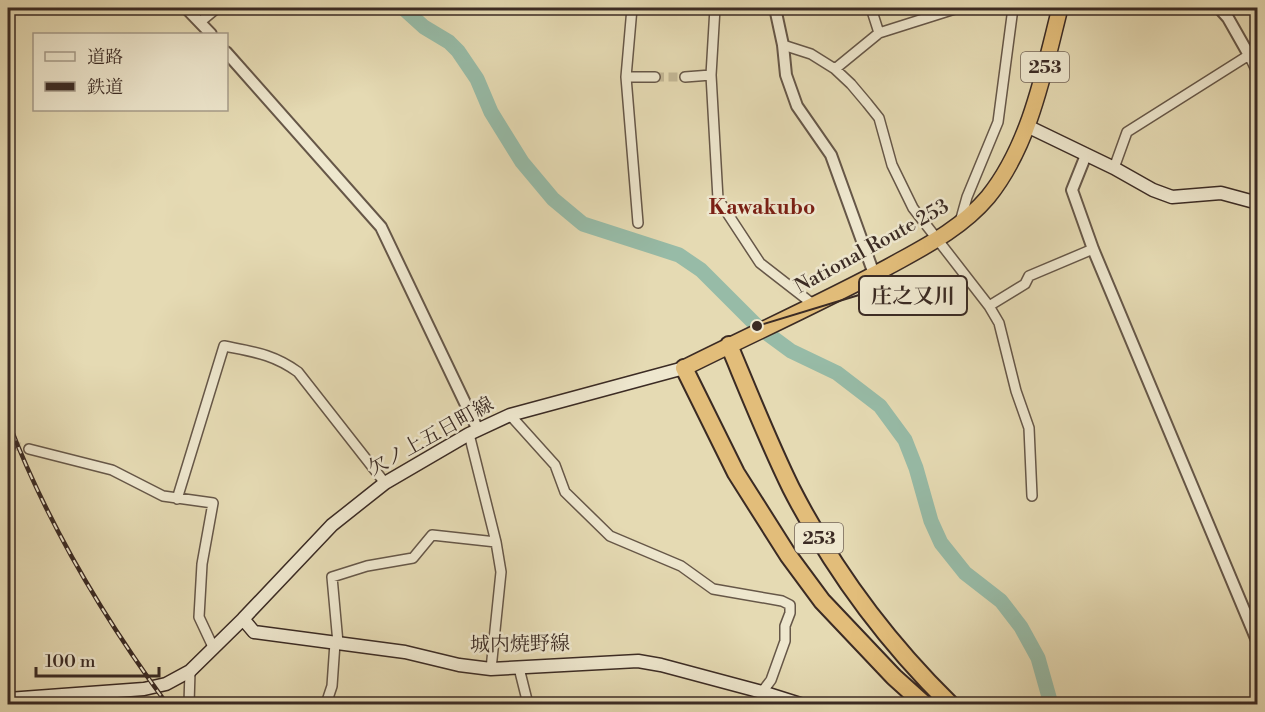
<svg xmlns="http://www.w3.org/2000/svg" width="1265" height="712" viewBox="0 0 1265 712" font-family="'Libre Bodoni','Noto Serif JP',serif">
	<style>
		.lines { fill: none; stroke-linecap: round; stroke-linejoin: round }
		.river { stroke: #97bba7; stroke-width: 15 }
		.minor-tunnel { stroke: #c3b796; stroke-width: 9; stroke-dasharray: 9 4.5; stroke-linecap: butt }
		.minor-casing { stroke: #665748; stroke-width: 12 }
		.tertiary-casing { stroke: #665748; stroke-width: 14 }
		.secondary-casing { stroke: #3b2b24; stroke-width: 15 }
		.trunk-casing { stroke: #3b2b24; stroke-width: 18 }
		.motorway-casing { stroke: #3b2b24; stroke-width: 20 }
		.minor { stroke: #eee7ce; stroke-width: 9 }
		.tertiary { stroke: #eee7ce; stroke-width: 10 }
		.secondary { stroke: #eee7ce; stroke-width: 12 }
		.trunk { stroke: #e2bd7a; stroke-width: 15 }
		.motorway { stroke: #e2bd7a; stroke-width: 16 }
		.rail-casing { stroke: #3b2b24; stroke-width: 4.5 }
		.rail { stroke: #eee7ce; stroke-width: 2; stroke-dasharray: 7; stroke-linecap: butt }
		.labels { text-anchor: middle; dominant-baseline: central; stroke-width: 5; stroke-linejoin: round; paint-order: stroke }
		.shield { fill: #eee7ce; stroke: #716357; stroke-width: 1.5 }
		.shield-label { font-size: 18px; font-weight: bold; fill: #3b2b24 }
		.street-label { font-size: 20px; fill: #3b2b24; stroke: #eee7ce }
		.neighbourhood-label { font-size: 21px; font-weight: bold; fill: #7a1f14; stroke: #eee7ce }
		.leader { fill: none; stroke: #3b2b24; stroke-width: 2 }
		.callout-dot { fill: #3b2b24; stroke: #eee7ce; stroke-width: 2 }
		.callout { fill: #eee7ce; stroke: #3b2b24; stroke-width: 2 }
		.callout-label { font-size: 21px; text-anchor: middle; font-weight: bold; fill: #3b2b24 }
	</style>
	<rect width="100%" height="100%" fill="#e5dab3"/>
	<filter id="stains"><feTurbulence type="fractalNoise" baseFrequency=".00333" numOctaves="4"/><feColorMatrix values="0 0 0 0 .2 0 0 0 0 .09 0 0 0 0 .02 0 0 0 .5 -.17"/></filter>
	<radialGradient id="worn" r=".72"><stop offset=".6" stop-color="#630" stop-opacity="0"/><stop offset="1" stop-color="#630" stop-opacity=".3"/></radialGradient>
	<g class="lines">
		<path class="river" d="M403 8 424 27 449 42 458 51 477 79 491 112 522 162 553 199 583 224 679 255 701 270 757 326 791 351 837 373 880 406 905 440 916 468 931 521 941 543 965 573 1001 601 1021 627 1038 658 1051 704"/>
		<path class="minor-tunnel" d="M655 77H685
			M11 445 29 449"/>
		<g class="minor-casing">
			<path id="minor" d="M632 8 626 77 638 223
				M715 8 711 75 718 199 760 263 814 305
				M871 8 879 33
				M200 22 217 8
				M783 45 811 54 835 69 851 84 867 103 879 118 892 165 913 208 989 306 999 323 1016 391 1029 428 1032 496
				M1249 55 1258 74
				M835 69 879 33 958 8
				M626 77H655
				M685 77 711 75
				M1114 168 1127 132 1249 55 1258 44
				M960 222 967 197 998 122 1013 8
				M989 306 1025 284 1029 276 1093 249
				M510 415 555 465 565 492 610 536 681 566 713 589 782 601 790 605V613L785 626V641L771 680 762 692
				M469 434 496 542 501 572 491 669
				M8 444 11 445
				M29 449 112 470 163 496 213 503 202 564 199 617 214 649
				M177 499 224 346C254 352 273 354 298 372L385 483
				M338 643 332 577 367 566 413 558 432 535 496 542
				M519 668 528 704
				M189 704 190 671
				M326 704 332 686 335 643"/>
		</g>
		<g class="tertiary-casing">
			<path id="tertiary" d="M186 8 211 34
				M775 8 783 45 786 75 797 106 831 155 874 274
				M1219 8 1228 18 1249 55
				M226 52 381 227 478 430
				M1086 155 1072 190 1093 249 1258 643"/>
		</g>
		<g class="secondary-casing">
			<path id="secondary" d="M1027 126 1114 168 1153 190 1172 197 1221 193 1258 203
				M243 619 254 632 405 652 459 665 491 669 638 661 661 665 762 692 800 704
				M8 699 144 689 166 684 190 671 243 619 332 525 385 483 469 434 510 415 684 368"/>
		</g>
		<g class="trunk-casing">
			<path id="trunk" d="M684 368C752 334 821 303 888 267 924 247 961 229 988 197 1030 145 1044 71 1060 8"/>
		</g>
		<g class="motorway-casing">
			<path id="motorway" d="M729 345C749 393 768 441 791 488 832 568 886 641 950 704
				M684 368 736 473 788 555 822 601 894 677 924 704"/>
		</g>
		<use href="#minor" class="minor"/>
		<use href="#tertiary" class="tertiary"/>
		<use href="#secondary" class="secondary"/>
		<use href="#trunk" class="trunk"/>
		<use href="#motorway" class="motorway"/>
		<g class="rail-casing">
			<path id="rail" d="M8 421C47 523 103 617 167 704"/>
		</g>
		<use href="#rail" class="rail"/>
	</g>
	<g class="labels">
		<g class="shield">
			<rect x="1021" y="52" width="48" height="30" rx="4.5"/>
			<rect x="795" y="523" width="48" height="30" rx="4.5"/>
		</g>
		<g class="shield-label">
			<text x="1045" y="67">253</text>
			<text x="819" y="538">253</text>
		</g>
		<g class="street-label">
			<text transform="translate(872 247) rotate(-29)">National Route 253</text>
			<text transform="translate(431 437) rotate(-29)">欠ノ上五日町線</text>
			<text transform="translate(520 645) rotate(-1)">城内焼野線</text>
		</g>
		<g class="neighbourhood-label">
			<text x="762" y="208">Kawakubo</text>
		</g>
	</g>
	<path class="leader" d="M757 326L859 295"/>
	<circle class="callout-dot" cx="757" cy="326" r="6"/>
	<rect class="callout" x="859" y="276" width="108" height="39" rx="6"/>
	<g class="callout-label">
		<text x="913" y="303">庄之又川</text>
	</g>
	<rect width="1265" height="712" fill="none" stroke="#e5dab3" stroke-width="30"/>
	<rect x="9" y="9" width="1247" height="694" fill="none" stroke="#3b2b24" stroke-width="3"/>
	<rect x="15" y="15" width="1235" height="682" fill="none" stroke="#3b2b24" stroke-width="1.5"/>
	<rect x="33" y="33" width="195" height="78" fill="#eee7ce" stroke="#a69c8a" stroke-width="1.5"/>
	<rect x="45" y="52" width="30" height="9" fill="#eee7ce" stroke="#a69c8a" stroke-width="1.5"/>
	<text x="87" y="63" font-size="18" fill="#3b2b24">道路</text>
	<rect x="45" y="82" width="30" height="9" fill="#3b2b24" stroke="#a69c8a" stroke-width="1.5"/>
	<text x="87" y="93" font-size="18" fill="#3b2b24">鉄道</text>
	<path d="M36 667v9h123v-9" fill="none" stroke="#3b2b24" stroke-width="3"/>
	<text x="45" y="667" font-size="18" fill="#3b2b24" stroke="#eee7ce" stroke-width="4.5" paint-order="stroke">100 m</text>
	<rect width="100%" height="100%" filter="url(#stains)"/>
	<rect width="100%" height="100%" fill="url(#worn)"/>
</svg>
